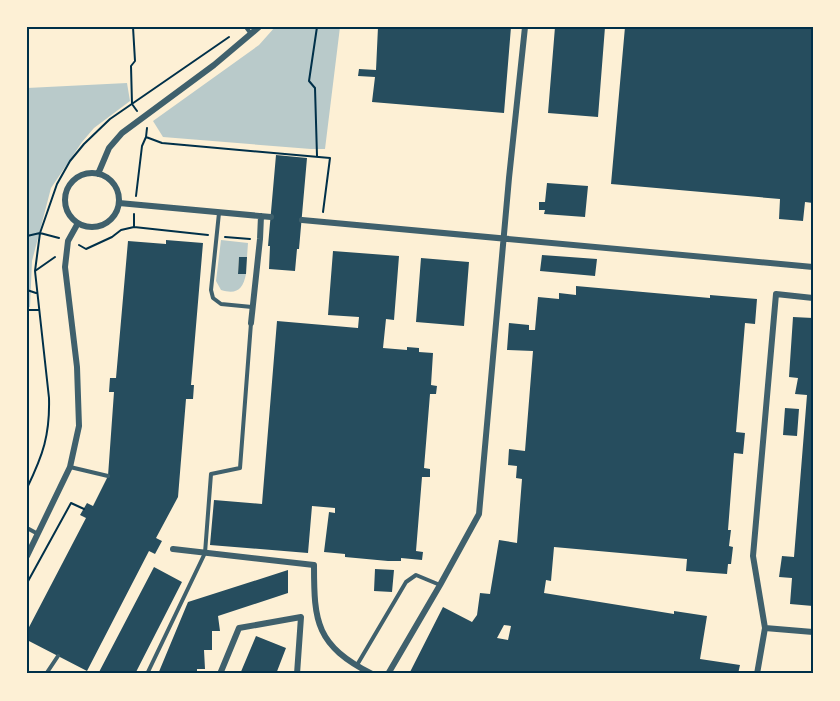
<svg xmlns="http://www.w3.org/2000/svg" width="840" height="701" viewBox="0 0 840 701" font-family="Commissioner,sans-serif">
	<style>
		.green { fill: #b9caca }
		.building { fill: #264d5e; fill-rule: evenodd }
		.lines { fill: none; stroke-linecap: round; stroke-linejoin: round }
		.path { stroke: #003049; stroke-width: 2 }
		.service { stroke: #3f606c; stroke-width: 4 }
		.minor { stroke: #3f606c; stroke-width: 6 }
		.neatline { fill: none; stroke: #003049; stroke-width: 2 }
	</style>
	<rect width="100%" height="100%" fill="#fdf0d5"/>
	<path class="green" d="M275 27H340L325 149H311L163 137 153 121 259 45Z
		M127 83 130 101 94 128 82 142 51 188 32 261 30 307H27V88Z
		M221 240 248 243 247 257H239L238 273 246 274C243 289 237 295 221 290L216 281Z"/>
	<path class="building" d="M378 27H511L504 113 372 102 375 77 358 76 359 69 376 70Z
		M555 27H605L598 117 548 113Z
		M625 27H813V203L805 202 803 221 779 219 780 199 611 184Z
		M276 155 307 158 299 249H297L295 271 269 269 270 246H268Z
		M547 183 588 186 585 217 544 214 545 210H539V202H545Z
		M166 240 203 243 191 385H194L193 399H186L178 497 156 538 162 541 155 554 149 551 87 671 27 640V631L86 518 80 515 87 503 93 506 108 476 114 392H109L110 378H116L128 241 166 244Z
		M333 251 399 256 394 320 386 319 383 348 407 350V347L419 348V352L433 353 431 385 437 386 436 394H430L424 468 430 469V477H422L416 551 423 552 422 560 401 558V561H388L345 557V554L324 552 329 512 335 513V508L312 506 308 553 210 545 214 500 262 504 277 321 358 328 359 317 328 315Z
		M542 255 597 259 595 276 540 271Z
		M239 257H247L246 274H238Z
		M421 258 469 262 464 326 416 322Z
		M576 286 710 298V295L757 299 755 324 745 323 736 432 745 433 743 454 734 453 728 530H731L729 546 733 547 731 564H728L727 574 686 571 687 559 554 547 551 581 546 580 544 593 674 614V611L707 616 700 659 740 665 738 674H409L443 607 472 622 477 615 480 593 490 594 499 540 517 543 522 479 516 478 517 466 508 465 509 449 525 451 533 351 507 350 509 323 529 325V330H535L538 297 559 299V293L576 295ZM504 625 511 626 508 640 497 638Z
		M793 317 813 318V606L790 604 792 578 779 577 782 556 794 557 807 395 795 394 798 378 789 377Z
		M785 408 799 409 797 436 783 435Z
		M154 567 182 582 135 674H98Z
		M375 569 394 570 392 592 374 591Z
		M288 570V593L218 616 220 631H212V650H204L205 669H197V674H158L188 602Z
		M256 636 286 648 276 674H240Z"/>
	<g class="lines">
		<path class="path" d="M133 27 135 61 131 66 132 104 137 111
			M147 128 146 137 162 143 330 158 323 212
			M317 156 315 88 309 81 317 27
			M136 196 142 146 146 137
			M134 226V214
			M27 236 40 233 59 238
			M225 237 250 239
			M79 245 86 249 112 237 121 230 134 227 208 235
			M35 271 55 257
			M27 290 36 293
			M27 310H39
			M27 488C43 455 50 435 49 398L35 271 40 233 57 184 70 161 84 144 110 119 229 37
			M27 583 71 503 84 509"/>
		<path class="service" d="M246 27 251 34
			M219 213 211 290 213 298 221 304 252 307
			M70 467 108 476
			M27 528 38 534
			M357 665 406 582 416 575 440 585
			M46 674 58 656
			M147 674 205 553 211 474 240 468 251 323"/>
		<path class="minor" d="M65 200a27 27 0 1 1 54 0a27 27 0 1 1-54 0Z
			M98 174 109 148 122 133 214 65 259 27
			M119 203 271 217
			M302 220 813 267
			M251 323 260 239 261 216
			M173 549 314 565C314 623 316 645 372 674
			M27 556 70 467 79 426 77 367 65 267 68 241 78 223
			M765 628 753 556 776 294 813 298
			M220 674 239 628 301 617 297 674
			M388 674 440 585 479 514 509 178 525 27
			M757 674 765 628 813 632"/>
	</g>
	<rect width="840" height="701" fill="none" stroke="#fdf0d5" stroke-width="57"/>
	<rect x="28" y="28" width="784" height="644" class="neatline"/>
</svg>
